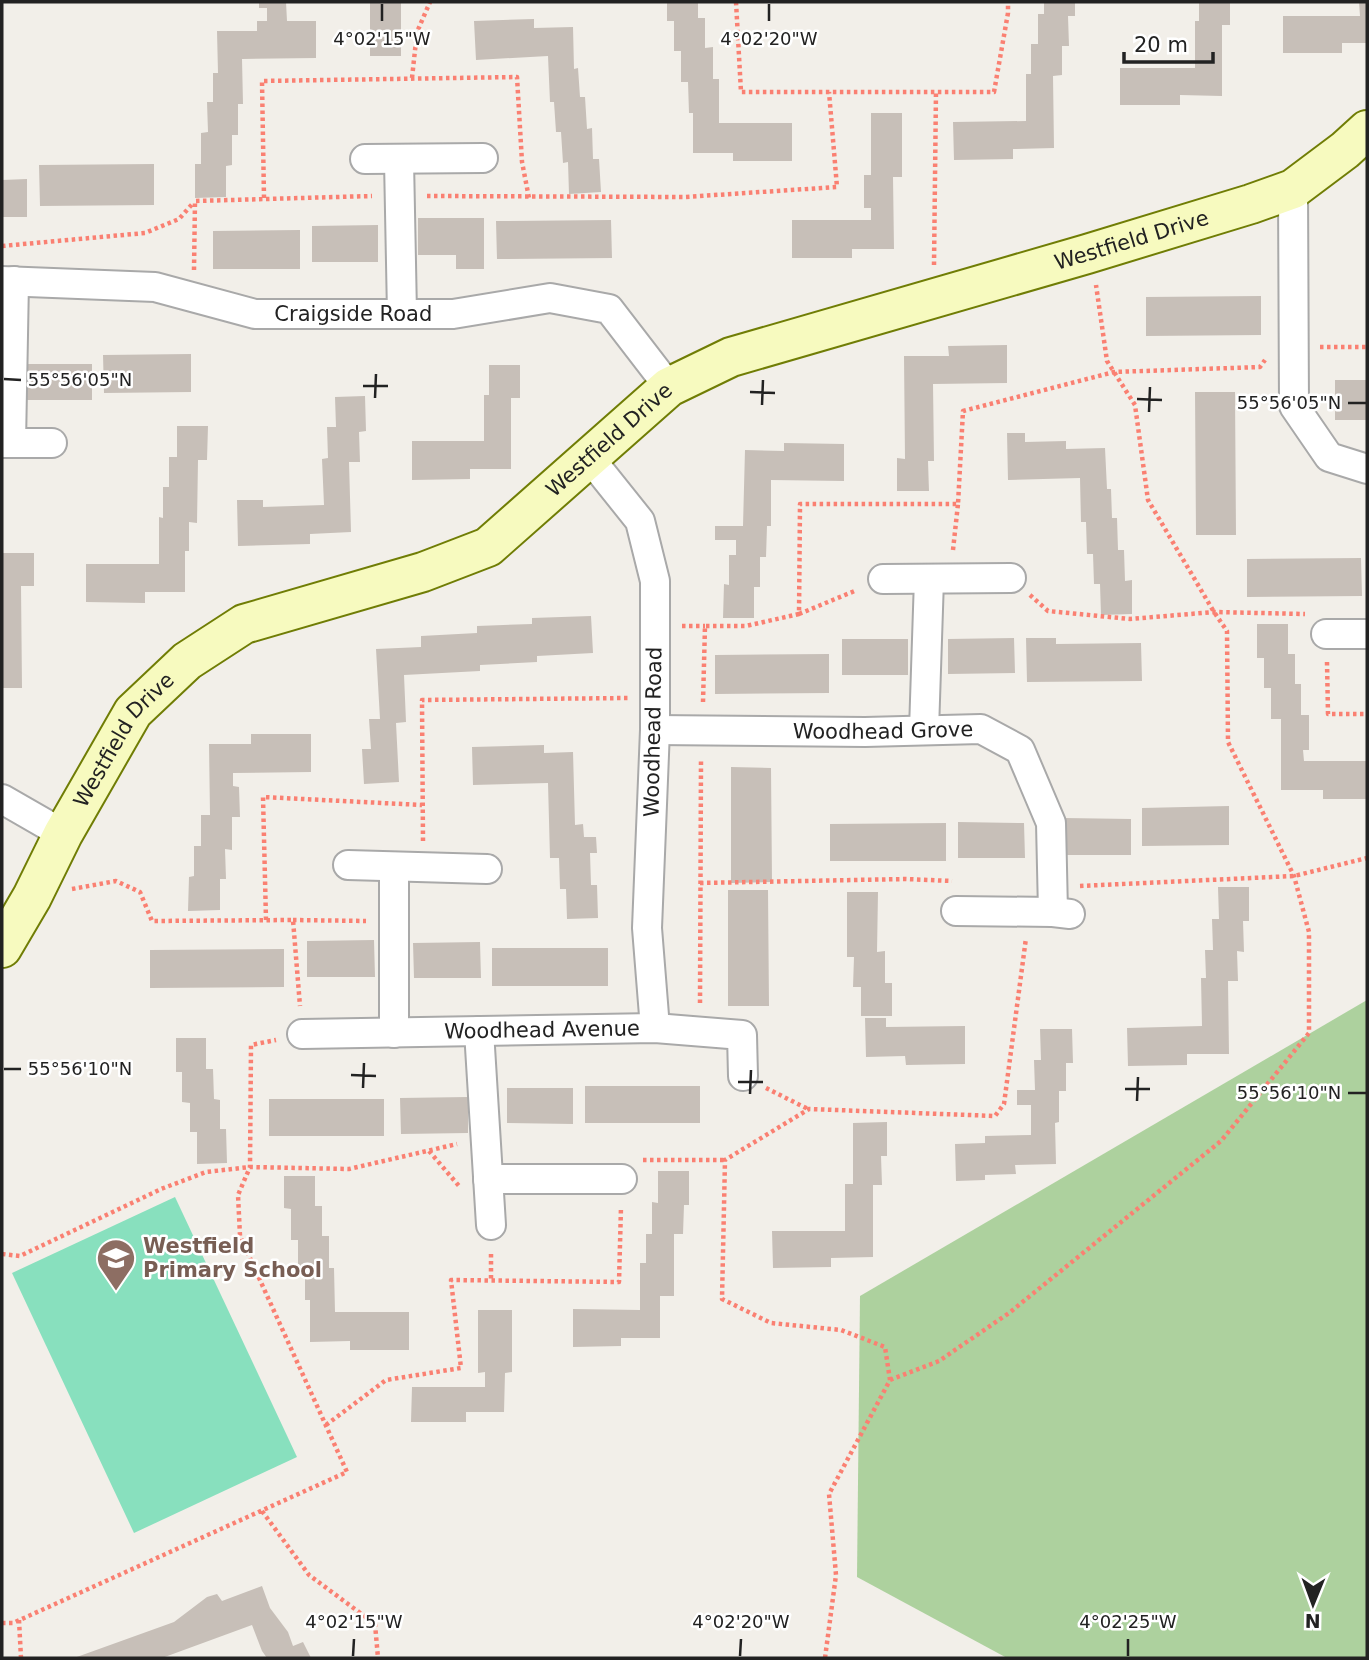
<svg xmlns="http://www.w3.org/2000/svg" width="1369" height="1660" viewBox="0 0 1369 1660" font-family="'DejaVu Sans',sans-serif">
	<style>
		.forest { fill: #add19e }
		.pitch { fill: #88e0be }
		.building { fill: #c7bfb8 }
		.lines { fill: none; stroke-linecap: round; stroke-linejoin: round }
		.street-casing { stroke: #a9a9a9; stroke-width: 32 }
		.secondary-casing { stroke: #707d05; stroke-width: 42 }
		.path { stroke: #fa8072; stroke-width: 4.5; stroke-dasharray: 3.5 3.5; stroke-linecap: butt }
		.street { stroke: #fff; stroke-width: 28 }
		.secondary { stroke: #f7fabf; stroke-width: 38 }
		.ticks { fill: none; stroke: #222; stroke-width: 2.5 }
		.labels { text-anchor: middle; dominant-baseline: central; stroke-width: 5; stroke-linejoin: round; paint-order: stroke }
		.street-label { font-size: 21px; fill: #222; stroke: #fff }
		.education-label { font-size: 21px; font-weight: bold; fill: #785e54; stroke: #fff; text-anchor: start }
		.ticks-label { font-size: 18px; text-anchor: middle; fill: #222; stroke: #fff; stroke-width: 5; stroke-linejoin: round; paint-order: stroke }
	</style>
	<rect width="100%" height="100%" fill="#f2efe9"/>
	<path class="forest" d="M1367 1000V1658H1007L857 1577 860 1296Z"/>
	<path class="pitch" d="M175 1197 297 1457 134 1533 12 1273Z"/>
	<path class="building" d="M259 2H286L287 21H316V58L242 59 243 104H238V135H232V165L226 166V197L195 198V164H201V133L208 132 207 102H213V73H218L217 31H257V21H267V8H259Z
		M370 2H401V56H370Z
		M667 2H698V18H705V48L713 47V79H719V123H792V161H733V153H693V113H689L688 82H681V51H674V21H667Z
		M1044 2H1075V16H1068L1069 46H1062V75L1053 76 1054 148 1013 149V159L954 160 953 122 1026 121V74H1031V44H1038V14H1044Z
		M1199 2H1230V25H1222V96L1180 95V105H1120V68H1195V21H1199Z
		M1359 2H1367V43H1342V53H1283V16H1360Z
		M534 19V28L573 27 574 69 578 68 580 97H585L587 129 592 128 593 159H599L601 192 569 194 568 162 563 163 561 132H556L554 102H550L548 56 476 60 474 21Z
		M871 113H902V177H893L894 249H852V258H792V220H871V208H864V175H871Z
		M154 164V205L40 206 39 165Z
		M27 179V217H2V180Z
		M418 218H484V269H456V255H418Z
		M611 220 612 258 497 259 496 221Z
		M378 225V262H312V226Z
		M300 230V269H213V231Z
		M1261 296V335L1146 336V297Z
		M1007 345V383L933 384 934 461H928L929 491H897V458L905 459 904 356H949L948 346Z
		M191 354V392L104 393 103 355Z
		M25 364H92V400H26Z
		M489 365H520V398H511V469H470V479L412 480V441H484V395H489Z
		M1335 380H1367V420H1335Z
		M1195 392H1235L1236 535H1196Z
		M365 396 366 431 359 432 360 462H349L351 532 310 534V544L238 546 237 500H263V507L324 505 322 459 328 458 327 427H336L335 397Z
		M177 426H208L207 460H198L197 523 189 522V551H185V592H145V603L86 602V564H159V517L163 518V487H169V457H177Z
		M1007 433H1025V442L1066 441V449L1105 448 1107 489H1111L1112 518H1117L1118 550H1124L1125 581 1132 580V614L1101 615 1100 584H1094L1093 554H1087L1086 522H1081L1080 478 1008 480Z
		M784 443 844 444V481L771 480V526H767L766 557H760V587H754V618H723L724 584 729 585V555H736V540H715V526H743L745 450 784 451Z
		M3 553H34V586H21L22 688H2Z
		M1361 558 1362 596 1247 597V559Z
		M591 616 593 653 537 656V662L480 665V671L404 675 406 722 396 723 399 782 364 784 362 749H371L369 719H380L376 649 421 647V636L477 633V626L532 624V618Z
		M1257 624H1288V654H1295V684H1301V715H1309V750H1303L1304 761H1367V799H1323V790H1281V719H1271V688H1264V658H1257Z
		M1014 638 1015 673 948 674V639Z
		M1026 638H1056V644L1141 643 1142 681 1027 682Z
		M842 639H908V675H842Z
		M829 654V693L715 694V655Z
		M251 734H311V772L233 773V786L239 787 240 817H232V850L225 849 226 879H220V910L188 911 189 877 194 876V846H201V815H210L209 744H251Z
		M544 745V753L573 752 575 825 583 824 584 837H596L597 853H590L591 885H597L598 918 567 919 566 889H560L559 858H550L548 783 473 785 472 747Z
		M731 767 771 768 772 882 731 883Z
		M1229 806V845L1142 846V808Z
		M1064 818 1131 819V855H1064Z
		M958 822 1024 823 1025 858H958Z
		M946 823V861H830V824Z
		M1218 887H1249V921H1243L1244 952 1237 951 1238 981H1228L1229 1054H1187V1065L1128 1066 1127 1028 1202 1026 1201 978H1206L1205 950H1213L1212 919H1219Z
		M728 890H768L769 1006H728Z
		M847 892H878L877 952 885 951V983H892V1016H861V987H853L854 957H847Z
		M374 940 375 977H307V941Z
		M480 942 481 978H414L413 943Z
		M492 948H608V986H492Z
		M284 949V987L150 988V950Z
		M865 1018H886V1027L965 1026V1064L906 1065 905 1056 866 1057Z
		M1040 1029H1072L1073 1063H1066V1091H1059V1122L1055 1123 1056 1164 1015 1165 1016 1174 985 1175V1180L956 1181 955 1144 985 1143V1136L1031 1135V1105H1017V1090H1035L1034 1060H1041Z
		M176 1038H206V1069H213L214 1099 220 1100V1129H226L227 1163 197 1164V1132H190V1103L182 1102V1072H176Z
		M585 1086H700V1123H585Z
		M507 1088H573V1124L507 1123Z
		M468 1097V1133L401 1134 400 1098Z
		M269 1099H384V1136H269Z
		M887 1122V1156H881L882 1185H873V1257L831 1258V1267L773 1268 772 1231H845V1184H853V1123Z
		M658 1171H689V1205H684L683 1234H674V1296H660V1338H621V1346L573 1347V1309L640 1310V1263H646V1234H652V1202L658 1203Z
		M284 1176H315V1206H322V1236H329V1268H334L335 1312H409V1350H350V1341L310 1342V1300H305V1271H298V1240H291V1209L284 1208Z
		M478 1310H512V1372L505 1373 504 1412H466V1422H411L412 1387H485V1372L478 1373Z
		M262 1586 270 1608 288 1632 293 1646 303 1642 311 1658H267L262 1651 252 1625 162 1658H74L174 1622 207 1597 217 1594 222 1601Z"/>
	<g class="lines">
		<g class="street-casing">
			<g id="street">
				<path d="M365 159 483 158"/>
				<path d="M399 160 402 314"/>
				<path d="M1293 189 1294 406 1329 457 1367 469"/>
				<path id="s1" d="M2 281 155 287 255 314H453L550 298 609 309 669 387"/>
				<path d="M2 443H52"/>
				<path d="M11 443 14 281"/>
				<path d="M588 456 640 521 655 581V730L647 928 655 1028"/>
				<path d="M883 579 1011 578"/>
				<path d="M1326 634H1367"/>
				<path id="s2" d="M655 730 865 732 981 729 1020 750 1051 823 1053 912"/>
				<path d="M924 730 929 579"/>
				<path d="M2 799 63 834"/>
				<path d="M348 865 487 869"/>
				<path d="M394 867V1033"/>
				<path d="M956 911 1053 912 1070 914"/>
				<path d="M479 1031 491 1225"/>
				<path id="s3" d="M302 1034 655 1028 742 1035 743 1076"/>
				<path d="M488 1179H622"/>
			</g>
		</g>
		<g class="secondary-casing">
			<g id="secondary">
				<path id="s4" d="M2 948 32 897 63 834 133 712 187 661 244 624 423 572 488 547 669 387 731 357 1087 254 1251 204 1293 189 1345 150 1367 130"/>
			</g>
		</g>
		<path class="path" d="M736 2 741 92H994L1008 13V2
			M412 78 417 32 430 2
			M427 196 685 197 837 187 829 92
			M264 198 262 81 517 77 522 162 529 198
			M2 246 145 233 179 219 194 202
			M934 265 936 91
			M194 270 195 201 372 196
			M1320 347H1367
			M953 550 958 504
			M1030 595 1048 611 1130 619 1214 612 1305 614
			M799 614 857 590
			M682 626H705
			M1327 662 1328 714H1367
			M703 702 705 626H746L799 614 800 504H958L963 411 1114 372 1260 367 1265 360
			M423 841 422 700 629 698
			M700 883 906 879 952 881
			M1080 886 1294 876 1367 858
			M72 889 116 881 140 892 152 921 293 920 300 1006
			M266 920 263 797 422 805
			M293 920 366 921
			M700 1003 701 759
			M766 1088 808 1109
			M429 1151 459 1186
			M643 1160H725
			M2 1254 20 1256 161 1189 206 1172 250 1167 349 1169 457 1144
			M491 1254V1281
			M890 1380 939 1361 1009 1313 1221 1141 1309 1033V932L1294 876 1228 742 1227 631 1214 612 1148 500 1135 405 1107 361 1096 285
			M326 1425 386 1380 461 1368 451 1280 619 1282 621 1207
			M262 1511 309 1575 375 1624 378 1658
			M19 1620 21 1658
			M2 1623H13L347 1472 240 1236 238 1195 250 1167 251 1045 276 1040
			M825 1658 836 1575 829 1494 890 1380 885 1347 841 1330 771 1323 722 1299 725 1160 809 1109 995 1116 1004 1104 1026 938"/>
		<use href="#street" class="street"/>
		<use href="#secondary" class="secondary"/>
	</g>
	<path class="ticks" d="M382 21V4M769 21V4M4 379 21 380M363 386H388M750 392 775 393M375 398 376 374M1137 399 1162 400M1348 403H1366M762 405 763 380M1149 412 1150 387M4 1069H21M351 1075 376 1076M738 1082H763M363 1088 364 1063M1125 1089H1150M1348 1093H1366M750 1094 751 1070M1137 1101 1138 1077M353 1656 354 1639M740 1656 741 1639M1128 1656V1639"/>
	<defs>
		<g id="school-pin" transform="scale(2.0125)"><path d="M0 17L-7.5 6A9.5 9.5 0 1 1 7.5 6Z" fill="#8d6e63" stroke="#fff"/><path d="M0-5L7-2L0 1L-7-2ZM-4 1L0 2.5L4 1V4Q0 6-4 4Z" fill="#fff"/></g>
	</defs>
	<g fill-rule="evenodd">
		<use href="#school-pin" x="116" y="1258"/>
	</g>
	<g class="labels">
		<g class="street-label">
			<text stroke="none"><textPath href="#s4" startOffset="1396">Westfield Drive</textPath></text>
			<text stroke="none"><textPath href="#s1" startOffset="355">Craigside Road</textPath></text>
			<text stroke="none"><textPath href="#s4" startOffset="830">Westfield Drive</textPath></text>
			<text stroke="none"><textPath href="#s2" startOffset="228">Woodhead Grove</textPath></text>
			<text transform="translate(653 732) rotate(-89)">Woodhead Road</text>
			<text stroke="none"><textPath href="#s4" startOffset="242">Westfield Drive</textPath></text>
			<text stroke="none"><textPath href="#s3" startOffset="240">Woodhead Avenue</textPath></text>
		</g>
		<g class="education-label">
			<text x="143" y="1246">Westfield<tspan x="143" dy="24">Primary School</tspan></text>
		</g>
	</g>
	<g class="ticks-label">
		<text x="382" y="45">4°02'15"W</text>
		<text x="769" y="45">4°02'20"W</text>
		<text x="80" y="386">55°56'05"N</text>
		<text x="1289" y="409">55°56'05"N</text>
		<text x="80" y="1075">55°56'10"N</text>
		<text x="1289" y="1099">55°56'10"N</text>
		<text x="354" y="1628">4°02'15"W</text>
		<text x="741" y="1628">4°02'20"W</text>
		<text x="1128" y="1628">4°02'25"W</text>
	</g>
	<rect width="1369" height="1660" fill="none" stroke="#222222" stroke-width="7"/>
	<g transform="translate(1313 1604) rotate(181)" stroke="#ffffff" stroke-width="5" paint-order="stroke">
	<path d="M0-5L12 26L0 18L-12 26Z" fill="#222222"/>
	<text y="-10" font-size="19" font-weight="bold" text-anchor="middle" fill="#222222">N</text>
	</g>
	<path d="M1124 52v10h89v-10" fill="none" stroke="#222222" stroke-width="3.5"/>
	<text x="1134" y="52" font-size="21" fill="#222222" stroke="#ffffff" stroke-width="5" paint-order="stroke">20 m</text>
</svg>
